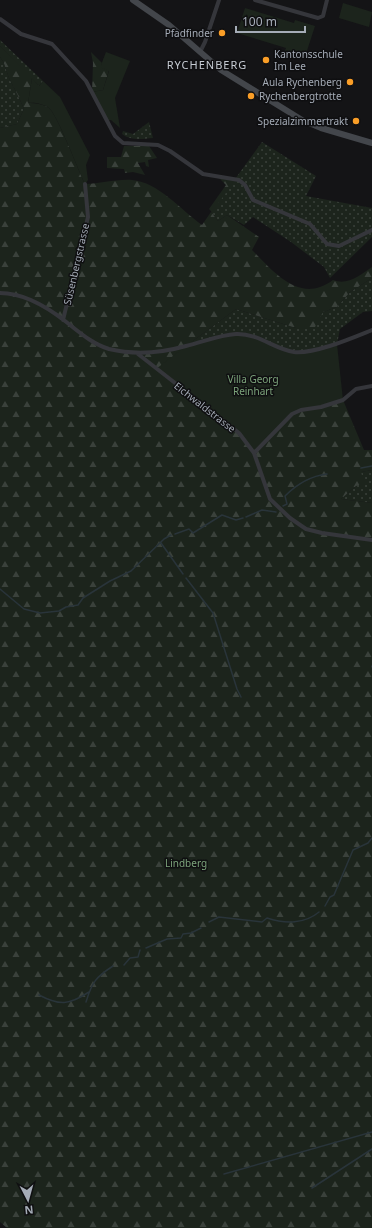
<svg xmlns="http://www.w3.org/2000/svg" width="372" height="1228" viewBox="0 0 372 1228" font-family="'Noto Sans',sans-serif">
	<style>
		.grass { fill: url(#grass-dots) }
		.forest { fill: url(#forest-firs) }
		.green { fill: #1c241c }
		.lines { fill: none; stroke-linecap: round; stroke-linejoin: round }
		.stream { stroke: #29343a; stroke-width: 1.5 }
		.street { stroke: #35363b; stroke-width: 4 }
		.secondary { stroke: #43464b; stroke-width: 6 }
		.poi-dot { fill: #fa9e27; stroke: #0f0f11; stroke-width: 1.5 }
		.labels { text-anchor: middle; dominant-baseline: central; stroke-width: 3; stroke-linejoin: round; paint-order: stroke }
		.poi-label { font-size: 10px; fill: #a5acb7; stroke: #0f0f11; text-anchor: end }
		.street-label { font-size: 10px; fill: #a5acb7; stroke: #0f0f11 }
		.park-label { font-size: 10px; fill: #7ca37b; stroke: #0f0f11 }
		.neighbourhood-label { font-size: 11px; letter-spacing: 1px; fill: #c6cbd3; stroke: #0f0f11 }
	</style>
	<defs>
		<pattern id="grass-dots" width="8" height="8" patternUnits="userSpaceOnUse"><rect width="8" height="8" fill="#1c241c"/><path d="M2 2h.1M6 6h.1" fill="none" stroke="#3a413b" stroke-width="1.8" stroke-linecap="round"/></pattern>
		<pattern id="forest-firs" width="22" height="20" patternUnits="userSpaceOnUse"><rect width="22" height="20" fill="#1c241c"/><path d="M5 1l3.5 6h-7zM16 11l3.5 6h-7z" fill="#3a413b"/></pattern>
	</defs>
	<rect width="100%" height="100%" fill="#141416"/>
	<path class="grass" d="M0 40 43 81 39 86 0 46Z
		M0 57C6 64 6 72 10 80 15 90 20 99 24 109L17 124 0 128Z
		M149 122 153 138C142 139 131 141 122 134L123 131 133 134Z
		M262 142 316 176 306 196 372 208V237L330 278 324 267 291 242 253 217 244 225 227 215 218 221 211 212Z
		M372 278V311L363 312 340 329 337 344 306 351 186 346 236 309 296 328 323 312 337 307 350 292Z
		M372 470V503L341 499 356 486 361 472Z"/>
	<path class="forest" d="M0 46 32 78 28 103C34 103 44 104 49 108 58 116 78 170 85 184 100 184 116 179 132 180 158 182 181 210 202 225L211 212 218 221 227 215 259 237 252 250C274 272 300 305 333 280 348 286 360 275 372 267V278L350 292 337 307 323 312 315 327 296 328 236 309 186 346 292 414 343 400 364 450H372V470L361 472 364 483 356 486 341 499 372 503V1228H7L0 1222V128L17 124 24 109C20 99 15 90 10 80 6 72 6 64 0 57Z
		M91 52 102 63 101 65 109 70 103 90 92 92 93 63Z
		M124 146H149L157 158 148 160 149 167 146 166 145 162 138 163 145 175 133 172 125 173 124 169 107 168V157H121Z
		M218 177 236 179 212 212 209 209 226 185Z"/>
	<path class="green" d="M343 3 372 12 369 27 339 18Z
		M245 8 294 23 295 20 315 26 305 57 285 51 286 48 237 33Z
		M106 52 130 61 115 98 120 128 111 120 106 121 92 92 103 90 109 71 102 68 101 65Z
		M32 78 39 86 43 81 60 97 90 155 86 165 88 180 85 184C78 170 58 116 49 108 44 104 34 102 28 103Z
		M236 334C259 336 271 346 292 351 305 355 324 347 337 344L343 400 292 414 254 453 239 433 156 369 186 346Z"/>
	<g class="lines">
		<path class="stream" d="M361 468 372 466
			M283 506 287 504 285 496C297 484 310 476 327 474
			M246 517 262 510 276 512
			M175 534 189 529 193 533 222 515 236 520 243 518
			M161 543 183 574
			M186 578 213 613 237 689 241 697
			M0 589 24 609 40 613 59 611 66 607 78 605 83 598 110 581 131 571 164 539 171 535
			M372 667V666
			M325 906 330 897 334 895 353 850 368 843 372 838
			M209 922 219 917 262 922 267 918C285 924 305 924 319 912
			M146 948 167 939 181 938 183 934 191 933 201 928
			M124 965 130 958 138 957 140 950
			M39 995C60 1006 69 1005 89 992
			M86 1002C92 982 96 977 113 966
			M224 1174 372 1132
			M312 1188 372 1149"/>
		<path class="street" d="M255 0 318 18 323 16 327 0
			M0 19 21 34 52 44 86 81 115 136 123 143 158 145 170 151 203 174 239 180 245 185 253 200 310 224 327 244 339 246 372 230
			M200 52 205 42 219 0
			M0 293C23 293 47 307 65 321 78 331 92 344 109 349 134 355 161 353 186 346 203 342 219 335 236 334 258 333 274 349 294 352 315 354 352 338 372 330
			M63 320 88 217 85 184
			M138 354 239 433 254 453 270 499 290 518 306 529 322 533 372 540
			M254 453 292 414 301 410 321 407 343 400 356 389 372 386"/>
		<path class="secondary" d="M133 0 169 25 221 70 302 120 321 128 372 143"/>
	</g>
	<g class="poi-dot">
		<circle cx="222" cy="33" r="4"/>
		<circle cx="266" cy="60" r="4"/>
		<circle cx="350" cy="82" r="4"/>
		<circle cx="251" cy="96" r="4"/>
		<circle cx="356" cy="121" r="4"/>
	</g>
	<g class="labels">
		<g class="poi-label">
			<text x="214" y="33">Pfadfinder</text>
			<text x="274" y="54" text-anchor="start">Kantonsschule<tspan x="274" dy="12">Im Lee</tspan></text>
			<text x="342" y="82">Aula Rychenberg</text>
			<text x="259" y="96" text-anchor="start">Rychenbergtrotte</text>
			<text x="348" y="121">Spezialzimmertrakt</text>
		</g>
		<g class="street-label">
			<text transform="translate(76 264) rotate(-77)">Süsenbergstrasse</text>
			<text transform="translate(205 407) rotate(38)">Eichwaldstrasse</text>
		</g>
		<g class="park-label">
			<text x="253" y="379">Villa Georg<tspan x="253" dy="12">Reinhart</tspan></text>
			<text x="186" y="863">Lindberg</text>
		</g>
		<g class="neighbourhood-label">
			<text x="207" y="64">RYCHENBERG</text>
		</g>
	</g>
	<g transform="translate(28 1200) rotate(174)" stroke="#0f0f11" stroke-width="3" paint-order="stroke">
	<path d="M0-3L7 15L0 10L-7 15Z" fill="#a5acb7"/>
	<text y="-6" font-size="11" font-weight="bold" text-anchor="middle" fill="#a5acb7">N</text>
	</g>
	<path d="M236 26v6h69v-6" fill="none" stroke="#a5acb7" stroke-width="2"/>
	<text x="242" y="26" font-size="12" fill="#a5acb7" stroke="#0f0f11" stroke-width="3" paint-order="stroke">100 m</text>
</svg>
